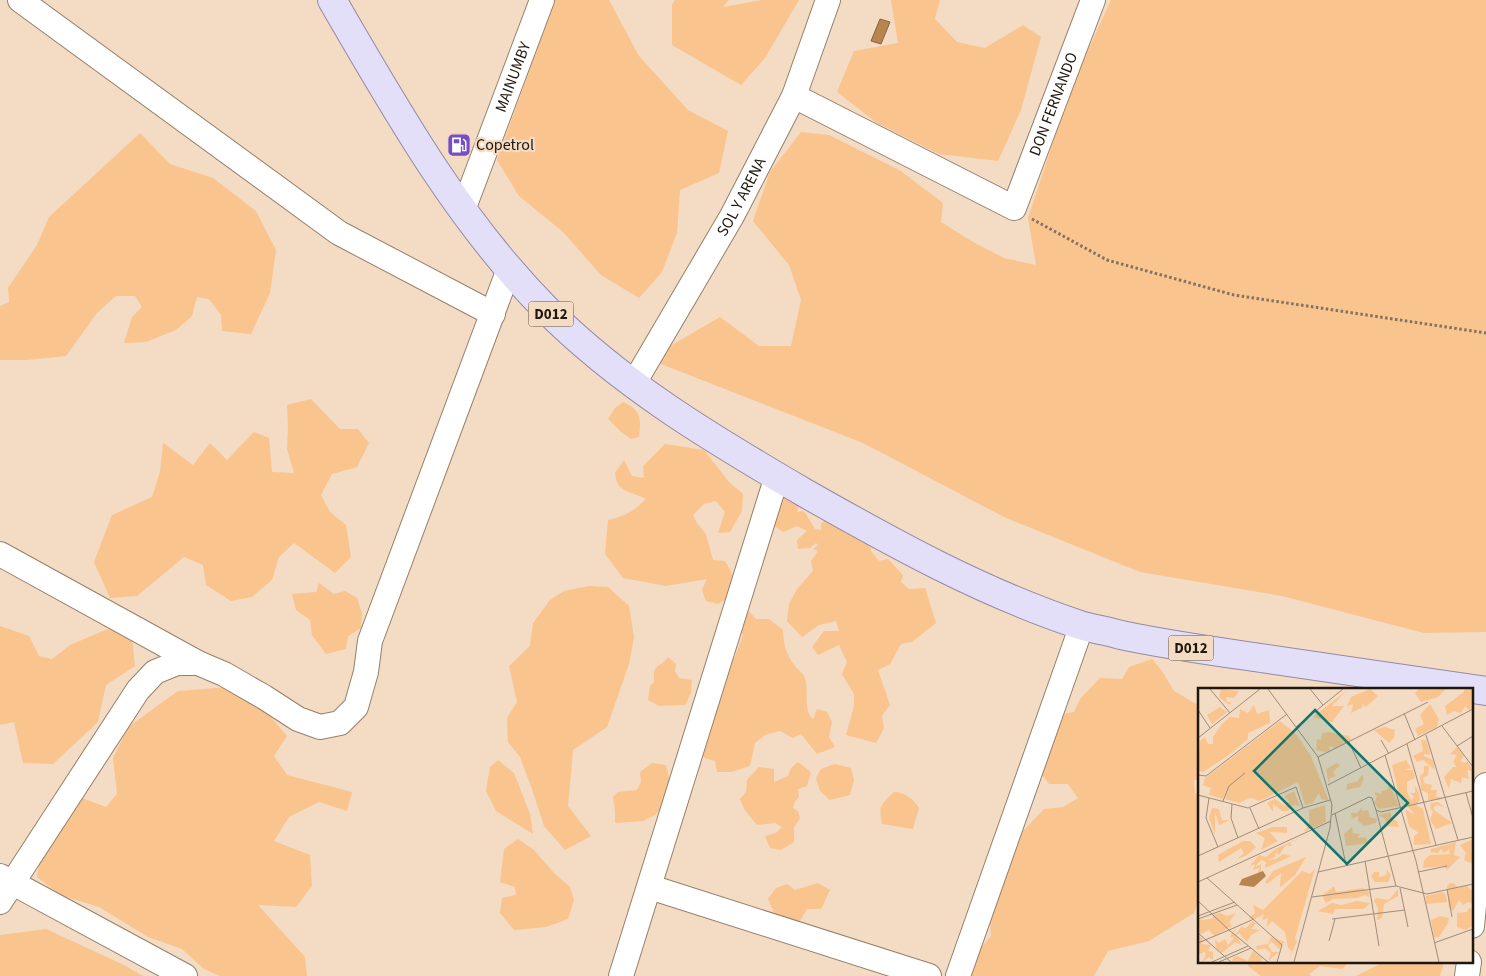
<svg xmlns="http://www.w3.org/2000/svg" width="1486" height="976" viewBox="0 0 1486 976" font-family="'Source Sans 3',sans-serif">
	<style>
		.green { fill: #f9c48e }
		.water { fill: #b8854e; stroke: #8a643b }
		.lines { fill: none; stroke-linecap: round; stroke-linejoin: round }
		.minor-casing { stroke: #968069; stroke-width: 26 }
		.major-casing { stroke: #938aa4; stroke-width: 30 }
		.path { stroke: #827262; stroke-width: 3; stroke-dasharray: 2.5 2.5; stroke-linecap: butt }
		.minor { stroke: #fff; stroke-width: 24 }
		.major { stroke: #e3dff8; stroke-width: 28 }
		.labels { text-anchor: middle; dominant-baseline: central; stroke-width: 4.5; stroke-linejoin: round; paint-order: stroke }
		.shield { fill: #f4dbc3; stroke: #5f5144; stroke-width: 1 }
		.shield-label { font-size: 15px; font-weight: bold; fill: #1f160e }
		.street-label { font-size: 16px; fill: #1f160e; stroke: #f4dbc3 }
		.poi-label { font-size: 16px; fill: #1f160e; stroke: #f4dbc3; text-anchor: start }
		.inset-road { fill: none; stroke: #9f8c7b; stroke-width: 1 }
		.view { fill: #0f766e; fill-opacity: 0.15; stroke: #0f766e; stroke-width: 2.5 }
		.inset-edge { fill: none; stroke: #1f160e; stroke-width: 2.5 }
	</style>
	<rect width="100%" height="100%" fill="#f4dbc3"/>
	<path class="green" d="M555 0H609L639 56 688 110 728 131 719 173 680 190 677 233 662 272 639 298 601 275 563 232 519 196 497 160Z
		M675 0H729L723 7 762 0H799L765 58 741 85 672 45V5Z
		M891 0H940L935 19 957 42 985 48 1023 25 1041 37 1021 110 998 161 939 154 877 123 837 92 854 51 898 43Z
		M1111 0H1486V632L1424 633 1282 596 1140 572 1006 518 863 443 648 359 720 317 759 346H791L801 300 789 265 753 221 770 172 801 132 829 135 901 171 943 203 941 222 973 242 1004 258 1036 265 1028 218 1069 94 1089 48Z
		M140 133 170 164 213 178 256 211 276 250 270 293 251 334 222 331 221 315 209 299 197 297 192 316 176 330 146 342 124 343 132 317 142 307 135 296H116L97 313 66 356 27 360H0V306L9 302 8 288 37 245 49 217Z
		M311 399 340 429H358L369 443 357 467 332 474 321 495 330 512 346 525 351 557 335 573 294 543 279 557 272 580 252 597 231 601 206 585 203 565 184 557 137 596 110 598 94 562 112 515 152 497 160 472 163 443 193 465 210 443 227 460 254 432 269 438 272 472 294 473 287 449 288 427 287 405Z
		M623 402C641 410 641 418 639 437L631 439 621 432 608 419 615 408Z
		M665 444 704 450 729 482 743 494 742 511 730 532 718 533 725 512 716 501 704 504 693 515 697 523 706 534 713 560 725 561C732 572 735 581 734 594L718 604 706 601 702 590 707 579 666 586 623 578 605 554 608 520C625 516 633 512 646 499 630 490 618 495 615 473L624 460 632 476 644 478 643 466Z
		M771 483 803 507 799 506 797 512 804 511 815 529 821 530V524L827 518 870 539 871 551 879 561 888 559 903 575 901 582 909 589 925 588 936 623 912 642 901 644 890 664 878 670 890 705 882 716 884 728 876 743 846 735 854 706V694L842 674 847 662 839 645 818 655 812 647 824 631H839L836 621 819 625 802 637 787 621 789 604 797 589 813 571 811 561 818 551 813 549 818 545 816 543 810 548 798 549 797 540 807 531 797 526 783 532 769 522Z
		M319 583 334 594 345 591 357 598 362 613 361 628 348 636 346 649 326 654 312 635 310 620 296 610 292 594 316 592Z
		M589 586 608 587 629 606 634 637 629 664 607 727 573 750 568 806 591 836 565 850 544 826 533 792 520 757 508 742 507 718 517 702 509 666 530 646 533 623 550 600 564 591Z
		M747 609 756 619H769L783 630C783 644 786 654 795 666 798 670 803 673 805 678 809 691 803 711 813 719L817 709 827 712 832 722 829 737 835 747 817 754 801 734 793 738 780 731 765 735 755 743 750 766 731 772H717L715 761 702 757 706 746 702 742 722 671 735 657 743 635 738 631Z
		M0 626 29 636 39 656 52 659 70 645 108 629 132 638 135 666 106 685 98 722 53 764 23 763 14 722 0 725Z
		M668 657 676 664 675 671 679 678 692 680 691 693 685 705 659 706 648 700 650 686 654 682C653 661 659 670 668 657Z
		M1152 659 1162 671 1174 691 1200 706V780H1194L1195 793 1200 796V897L1194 913 1149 941 1108 951 1094 976H969L978 951 991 936 989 906 998 884 1009 868 1012 839 1024 830 1044 809 1063 807 1078 798 1068 784H1049L1038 769 1063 714 1074 712 1080 699 1100 678 1122 679 1129 667Z
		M228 687 260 704 287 736 274 756 287 775 352 792 347 811 319 802 289 817 274 841 310 855 312 886 296 907 258 905 305 957 307 976H220L204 969 182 949 148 937 99 907 60 895 37 877 43 843 53 821 82 798 106 807 117 794 113 758 128 727 178 691Z
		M498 760 514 773 530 814 533 834 496 811 486 791 490 767Z
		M798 762 811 772 807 786 798 789 799 797 795 802 793 808 798 811 800 818 794 828V842L781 850 770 848 765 836 776 833 782 827 775 823 757 825 744 809 740 799 746 792 747 780 759 767 774 769V782L788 776 791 768Z
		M652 763 666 765 670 782 664 806 655 815 643 821 615 823V811L613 797 618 792 637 790 641 782 640 772Z
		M835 764 851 768 854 780 850 795 830 800 820 791 816 778 821 769Z
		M894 792C904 792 914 799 919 808L913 829 882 824C878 806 881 804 894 792Z
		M518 839 534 850 555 874 570 887 574 900 568 919 546 927 514 930 500 913 502 898 516 895 515 887 500 882 504 849Z
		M818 883 830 890 821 909H807L800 921 790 929 776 917 768 899 776 888 787 884 795 890Z
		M46 929 124 965 143 976H0V935Z
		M1248 962H1349L1342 969 1320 966 1309 974 1311 976H1261L1248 966Z
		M1380 962H1444L1440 976H1356L1378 965Z"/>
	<path class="water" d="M880 19 890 22 881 44 871 41Z"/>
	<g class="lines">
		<g class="minor-casing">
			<g id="minor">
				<path d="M20 0 339 233 493 314"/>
				<path id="s1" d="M794 96 1014 208 1093 0"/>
				<path id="s2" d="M463 210 542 0"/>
				<path id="s3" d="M634 383 732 216 794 96 828 0"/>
				<path d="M0 554 198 663"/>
				<path d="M0 876 185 976"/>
				<path d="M650 887 929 976"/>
				<path d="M0 902 138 690 155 672 177 663H198L224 674 264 697 298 719 320 727 340 723 356 707 366 672 370 641 509 269"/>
				<path d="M1472 926 1486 785"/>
				<path d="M621 976 777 476"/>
				<path d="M958 976 1082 625"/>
				<path d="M1467 976 1469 962"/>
			</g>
		</g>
		<g class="major-casing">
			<path id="major" d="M332 0C395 108 457 219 545 308 620 384 714 440 805 493 893 543 983 593 1080 625 1093 629 1108 631 1121 635 1163 644 1205 650 1247 656 1327 668 1406 679 1486 691"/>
		</g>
		<path class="path" d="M1032 219 1107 260 1234 295 1486 333"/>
		<use href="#minor" class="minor"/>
		<use href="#major" class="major"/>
	</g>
	<defs>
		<g id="fuel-square" transform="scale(1.25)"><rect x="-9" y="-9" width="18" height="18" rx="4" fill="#754dc6" stroke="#f4dbc3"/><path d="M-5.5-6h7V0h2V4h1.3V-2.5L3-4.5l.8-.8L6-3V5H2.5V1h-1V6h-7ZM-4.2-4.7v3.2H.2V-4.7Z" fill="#fff"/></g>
	</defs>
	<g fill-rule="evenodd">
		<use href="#fuel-square" x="459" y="145"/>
	</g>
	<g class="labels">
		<g class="shield">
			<rect x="528.5" y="301.5" width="45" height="25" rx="4"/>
			<rect x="1168.5" y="635.5" width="45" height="25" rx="4"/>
		</g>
		<g class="shield-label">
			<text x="551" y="314">D012</text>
			<text x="1191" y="648">D012</text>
		</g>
		<g class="street-label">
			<text stroke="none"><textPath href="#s2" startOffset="142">MAINUMBY</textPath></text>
			<text stroke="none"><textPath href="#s1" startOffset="358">DON FERNANDO</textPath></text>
			<text stroke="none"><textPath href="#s3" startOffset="215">SOL Y ARENA</textPath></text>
		</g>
		<g class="poi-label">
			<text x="476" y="145">Copetrol</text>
		</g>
	</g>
	<g transform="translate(1198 688)">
		<rect width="275" height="275" fill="#f4dbc3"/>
		<path d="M23 1 41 3 36 10 28 9 29 14H33L31 17 21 9ZM172 1 180 8 170 17 167 19 164 15 165 19 153 25 155 16 149 18 153 9ZM221 1H248L240 9 223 14 217 5ZM266 1H275V20L271 22 267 18 263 25 256 23 249 27 247 18 266 4ZM148 3 134 18H146L134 34 115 29ZM232 16 241 31 239 39 220 48 217 41 226 36 222 27ZM56 17 59 26 71 22 72 35 50 45V51L28 69 5 84 0 83 2 53 7 49 10 56H15V49L24 36 32 29 41 30 42 21 50 25ZM22 19 29 24 14 36 9 27ZM82 33 99 47 113 68 131 113 123 111 121 105 115 115 107 117 100 94 62 113 52 110 41 115 27 111 29 100 25 111 11 107 13 100 5 97 7 90ZM187 39 197 42 196 50 191 55 176 42ZM131 44 151 48 153 52 138 60 131 58 132 63 127 64 118 62 119 51 123 52 124 45ZM223 52H228L232 64 231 67 226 66V68L235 72 237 82 225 72 219 74 215 68 225 63ZM259 59 266 68 262 73 267 75 269 73 275 83 269 82 271 91 264 89 263 95 253 91 251 101 246 89 255 79H259L255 74 259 67 252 66ZM208 72 213 80 206 82H215L217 90 209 94V104L213 112 216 109 212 105H217V98L221 104 222 112 218 117 225 121 233 156 216 157V148L221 145 211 138 207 121 217 127 201 107 194 77ZM139 75 142 77 135 84 138 88 132 90 131 97 128 81ZM226 78H231L230 87 225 90 226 95 234 97 233 102H239L238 109H244L242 112H230V105L223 102 222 88 226 85ZM164 86 166 90 162 99 148 102 149 96 160 93ZM191 95 201 118 181 121 176 115 179 109 176 104 184 106 183 103 189 102ZM96 103 102 118 95 117 90 123H84L75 116V124L69 115 77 111 87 118 91 113 86 108ZM240 114 247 120 240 117 236 118V122L254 135 238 141 232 132 235 124 232 120 233 115ZM127 117 128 134 105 144 111 137V122ZM164 119V123L170 122 172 129 179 131 178 135 166 138 160 133V128L154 131 153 125H159ZM14 120 21 121 24 132H32L21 137 17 124V147L11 129ZM193 124V130L199 133 201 139 189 138 187 131 180 127ZM75 139H89V145L71 144 80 153 63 162 67 150 58 145ZM154 139 155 145 162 146 160 150 167 149 171 155 148 158 146 146ZM115 144 92 155 94 158 88 157 81 167 78 164 77 169 69 172 78 171 85 166 93 168 67 180 68 174 63 172 57 179 63 176V185L59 186 62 180 55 182 57 176 52 178 61 167 68 169 79 160ZM275 151V176L266 172 268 165 262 157ZM45 153H52L58 159 49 167 39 171 46 165 43 160 21 174 20 167ZM258 154 256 167 262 169 249 182 246 178 225 180 226 172 232 167 252 166 251 161 246 165 243 161 240 165 232 164 233 161ZM108 169 97 187 82 199 83 185 69 196 67 194 75 183ZM117 181 97 250 99 254 90 273 94 263 90 260 87 244 74 233 69 239 70 230 64 232 66 226 55 232 51 230 57 225 55 217 65 222 104 183 112 186ZM189 182 193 187 190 194H177L173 188 176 184H181V189L188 187ZM252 195H256L260 200 268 197 275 204V216L270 214 265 217 261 212 255 223 251 220 249 198ZM136 198 138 204 165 200 171 204V209L167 207 159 210 135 211 128 215 124 208ZM200 201V208L186 216 184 230 179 232 180 220 176 213 178 210 191 212ZM244 204 248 207 249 214 228 216V208ZM159 213 172 215 166 221H137L135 226 120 223 134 215 143 217ZM271 220 275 221V237L268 242 259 239V225L269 224ZM22 225 29 228 38 225 31 234 34 238 16 248 11 242 3 246 0 244V232L14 231 15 227ZM242 228 251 230 250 235 241 249H236L233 232ZM55 233 58 235 53 241 62 242 53 247 49 254 41 245 38 248 44 257 37 254 24 265 18 260 17 252 21 255 27 251 30 257 36 250 32 249 36 242 39 241 35 245 38 246 43 239 48 240ZM0 246 6 253 3 256 13 257 10 263 15 264V272L11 269 4 274 8 267 7 264 1 266ZM73 249 87 254 81 261 73 253 70 258 74 264H81L70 273 73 265 67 260 59 262 58 258 70 256ZM55 263 64 270 63 274H34L35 269 39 268 50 273Z" fill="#f9c48e"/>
		<path d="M65 183 68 188 56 199 41 197 44 191Z" fill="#b8854e"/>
		<path class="inset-road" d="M12 1 32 25M70 1 120 69 134 117 132 140 96 274M112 1 125 17M0 22 12 40M206 25 217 52M244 38 275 79M98 39 145 1M228 47 260 152M0 50 62 1M183 52 191 66M151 54 163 80M209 56 238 157M259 58 275 48M187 67 218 173 241 274M120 69 230 14M0 87 8 88 89 26M130 97 275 21M268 105 275 130M0 107 50 120 98 99 105 120M11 110 8 130 20 159M25 113 31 98 47 85M34 116 33 130 40 150M52 120 61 141M178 122 198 198M137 125 148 177M134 127 171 109 174 110 178 122 183 124 275 103M0 168 105 120 132 112M167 173 181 258M120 184 275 149M220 184 249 178M9 190 84 257 79 274M0 194 133 133M202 200 210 239M249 201 254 229M114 209 198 198 229 206 275 196M0 213 31 242 56 231M0 228 37 214M0 231 39 217M134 231 207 222M0 245 33 274M131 253 137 231M0 255 31 242 70 274M236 255 275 241M14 274 50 258M21 274 53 260"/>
		<path class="view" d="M117 22 210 115 149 176 56 83Z"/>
		<rect width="275" height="275" class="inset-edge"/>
	</g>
</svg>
